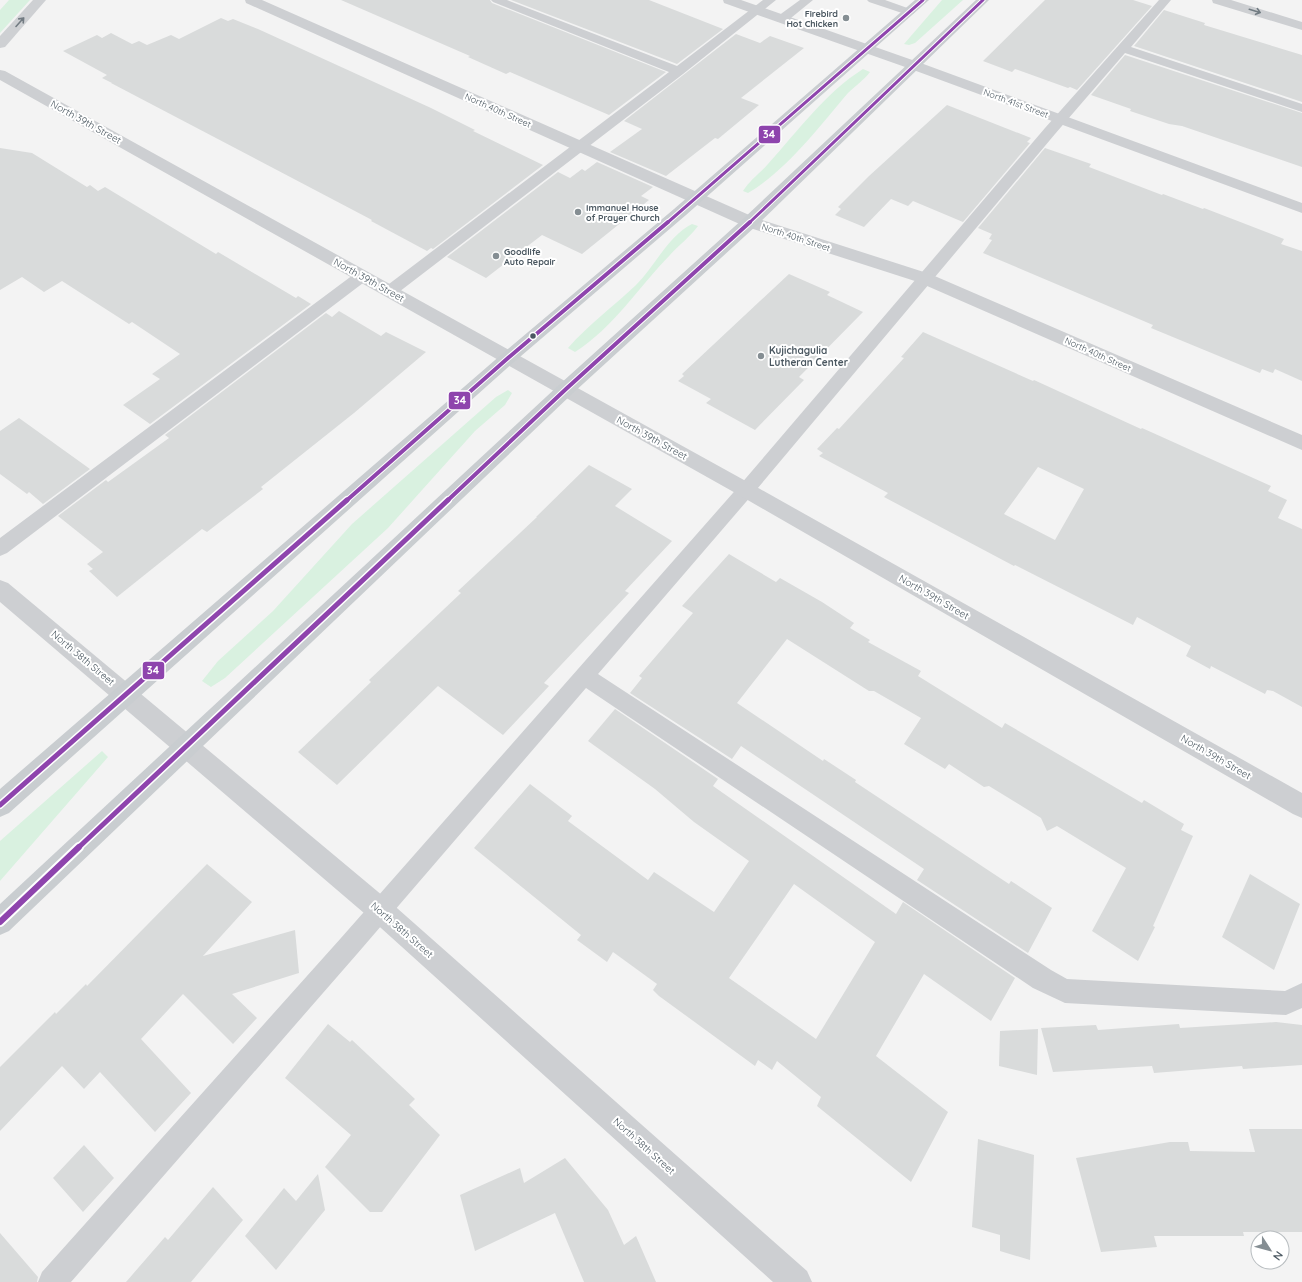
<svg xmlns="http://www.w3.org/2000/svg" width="1302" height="1282" viewBox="0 0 1302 1282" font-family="Quicksand,sans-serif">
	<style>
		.green { fill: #d9f1e0 }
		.building { fill: #d9dbdb; fill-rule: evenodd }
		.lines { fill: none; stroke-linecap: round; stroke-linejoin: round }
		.lane { fill: #cdcfd2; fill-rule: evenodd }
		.street { fill: #cdcfd2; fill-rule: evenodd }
		.secondary { fill: #ced0d3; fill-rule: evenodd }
		.primary { fill: #c9cdd0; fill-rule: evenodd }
		.bus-1-far3-casing { stroke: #fff; stroke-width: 5 }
		.bus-1-far2-casing { stroke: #fff; stroke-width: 6 }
		.bus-1-far1-casing { stroke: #fff; stroke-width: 8 }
		.bus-1-casing { stroke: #fff; stroke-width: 10 }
		.bus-1-far3 { stroke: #8e44ad; stroke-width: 3 }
		.bus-1-far2 { stroke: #8e44ad; stroke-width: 4 }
		.bus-1-far1 { stroke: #8e44ad; stroke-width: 5 }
		.bus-1 { stroke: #8e44ad; stroke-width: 6 }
		.oneway { stroke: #717b82 }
		.oneway2 { stroke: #727b82 }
		.poi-dot { fill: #858e93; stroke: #fff; stroke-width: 1.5 }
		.bus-dot { fill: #4a5760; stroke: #fff; stroke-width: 1.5 }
		.labels { text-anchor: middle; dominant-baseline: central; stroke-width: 4; stroke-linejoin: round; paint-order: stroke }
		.far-poi-label { font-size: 9px; font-weight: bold; fill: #4a5760; stroke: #fff; text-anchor: start }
		.far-street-label { font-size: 9px; fill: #4a5760; stroke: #fff }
		.street-label { font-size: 10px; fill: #4a5760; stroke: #fff }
		.poi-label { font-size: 10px; font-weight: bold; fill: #4a5760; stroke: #fff; text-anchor: start }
		.line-badge { stroke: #fff; stroke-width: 1.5 }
		.badge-label { font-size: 11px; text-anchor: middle; font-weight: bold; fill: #fff }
	</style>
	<rect width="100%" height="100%" fill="#f3f3f3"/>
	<path class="green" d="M9 0H30L0 33V10Z
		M942 0H963L915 43 909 45 904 44Z
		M863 69 870 72C864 80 855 86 848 93 818 128 788 169 748 193L743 191C750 180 760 173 768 164 798 131 825 93 863 69Z
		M692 224 698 226C690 237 679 245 670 255 638 288 614 327 575 352L568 348C588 325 614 306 636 285 655 266 668 236 692 224Z
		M508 390 512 393 505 405 475 431 388 528 225 678 211 687 202 681 218 661 273 611 352 524 496 397Z
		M102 751 108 757 0 881V841Z"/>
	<path class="building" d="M341 0H490L492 3 666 72 609 115 510 72 506 74 468 57 470 56Z
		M511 0H649L723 29 677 64Z
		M1045 0H1133L1152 6 1077 90 1070 87 1068 88 1015 69 1012 72 983 61Z
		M1164 10 1205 23 1204 25 1302 55V102L1134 46Z
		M221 18 228 21 233 19 258 29 431 108 475 130 473 131 543 165 433 249 431 248 427 251 371 221 372 220 111 83H112L102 78 107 75 63 51 97 35 102 38 111 33 132 44 139 41 147 45 171 35 179 39Z
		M736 34 760 43 770 36 804 48 741 98 759 105 718 139 715 138 666 176 610 152 642 129 624 121Z
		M1125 55 1302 113V167L1182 126 1169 124 1130 111 1131 109 1091 95Z
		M947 105 1031 138 1027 142 1030 143 963 222 913 201 908 206 891 199 864 227 835 215 841 209 838 207 869 176Z
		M0 148 32 153 87 187 90 185 98 191 105 187 216 254 218 252 296 298 298 296 311 304 150 424 123 405 160 379 152 374 180 354 132 322 129 324 62 281 44 292 22 277 0 290Z
		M1045 148 1091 164 1089 167 1162 195 1163 194 1203 209 1204 208 1284 239 1281 244 1302 251V381L1275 369 1273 373 1262 369 1260 373 1151 328 1153 325 983 253 992 240 989 239 992 234 978 228Z
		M597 162 653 187 641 196 649 200 582 254 542 235 486 278 447 257 558 172 570 178 582 169 585 171Z
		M789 274 830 292 827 295 863 312 799 377 804 380 755 430 706 403 711 399 678 381 684 376 682 374Z
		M339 311 381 336 386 332 426 352 354 413 261 487 263 489 207 532 202 529 117 597 89 571 93 569 87 564 103 552 58 516 106 480 108 482 169 438 165 435 326 313 332 317Z
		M923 332 1033 381 1034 380 1141 429 1142 428 1271 486 1268 491 1287 500 1278 518 1302 529V707L1273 691 1267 690 1265 694 1211 666 1210 669 1186 656 1191 646 1137 617 1133 625 1015 565 1014 566 884 497 888 493 819 456 823 453 817 449 837 428 839 429 904 358 901 357ZM1038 467 1084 489 1055 540 1004 514Z
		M19 418 90 469 43 504 29 492 27 494 0 474V431Z
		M589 465 632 489 615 506 672 541 625 591 629 593 544 683 549 686 503 735 438 686 337 785 298 752 371 682 369 680 461 593 458 591 537 517H536Z
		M729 554 776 582 780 578 822 602 854 623 850 628 870 640 868 642 921 671 918 676 1002 728 1005 723 1142 803 1144 800 1184 824 1181 830 1193 836 1153 926 1155 927 1138 961 1092 931 1126 868 1057 826 1047 831 1041 818 989 786 984 787 949 764 945 769 904 744 921 718 874 691H869L787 639 737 703 823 761 824 759 856 780 855 782 1009 884 1011 881 1052 908 1028 953 917 880 924 869 741 746 732 759 630 693 642 678 639 676 693 613 682 606Z
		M615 709 718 779 713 786 896 914 903 902 1015 978 991 1021 924 974 876 1056 948 1112 911 1182 817 1106 821 1097 777 1061 772 1070 758 1060 755 1066 659 996 653 990 657 984 613 952 607 962 577 940 581 935 474 848 530 784 572 816 568 821 648 880 654 872 714 912 749 861 694 822 655 789 588 741ZM794 884 875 942 816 1039 729 978Z
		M207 864 252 902 203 956 295 930 299 973 232 994 257 1018 233 1044 183 994 141 1039 191 1093 155 1132 100 1072 84 1089 62 1066 0 1131V1067L55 1012 56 1014 86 984 87 986Z
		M1250 874 1300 904 1274 970 1222 937Z
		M1276 1022 1302 1025V1065L1243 1069 1242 1066 1154 1073 1152 1066 1053 1072 1041 1028 1096 1025 1098 1030 1179 1024 1180 1028Z
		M328 1024 350 1042 352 1040 415 1099 409 1105 440 1135 382 1212H370L325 1167 351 1135 285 1078Z
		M1038 1029 1037 1075 999 1066 1000 1031Z
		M1249 1129H1302V1232H1243L1244 1236H1154L1157 1247 1101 1252 1076 1158 1170 1142H1188L1190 1151 1255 1152Z
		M978 1139 1034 1155 1030 1260 1000 1251V1235L972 1227Z
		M84 1145 114 1178 83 1212 53 1178Z
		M565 1158 608 1210 624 1245 636 1236 656 1282H584L555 1213 475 1251 460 1195 520 1168 524 1183Z
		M318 1174 325 1210 276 1270 245 1236 284 1188 296 1201Z
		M213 1187 243 1220 191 1282H126L165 1237 168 1240Z
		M0 1233 38 1277 37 1282H0Z"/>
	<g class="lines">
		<path class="lane" d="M491 0H507L677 66 763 0H776L683 74 395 295 390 296 385 295 382 291 385 287 669 72 493 2Z
			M800 0H813L786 22H778L776 19 778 16Z
			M867 0H885L913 10 915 12 913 14H905L869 2Z
			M1159 0H1171L1131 47 1302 104V112L1125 53 1055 134 752 495 598 674 1051 970 1067 979 1285 991 1302 983V1008L1286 1015 1065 1003 1033 988 586 688 357 954 71 1282H38L42 1272 341 938 740 485 1045 128Z
			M362 271 367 272 370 276 367 280 7 553 0 556V538L357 272Z"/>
		<path class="street" d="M245 0H262L756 218 930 274 1302 435V450L918 282 744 226 246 3Z
			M723 0H741L918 62 1302 203V213L908 68 724 3Z
			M1212 0H1231L1302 22V30L1213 3Z
			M0 70 5 71 753 485 1302 793V818L1293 814 739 495 0 80Z
			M0 580 8 583 389 901 807 1271 812 1282H773L371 919 0 602Z"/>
		<path class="secondary" d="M33 0H46L5 47 0 48V36Z"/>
		<path class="primary" d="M915 0H929L686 215 514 362 9 813 0 817V789L502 354 674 209Z
			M976 0H989L756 226 572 394 9 931 0 935V904L560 384 744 218Z"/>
		<g class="bus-1-far3-casing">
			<path id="bus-1-far3" d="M667 223 923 0
				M749 223 983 0"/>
		</g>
		<g class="bus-1-far2-casing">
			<path id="bus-1-far2" d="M346 501 508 358 668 222
				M447 501 566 389 750 222"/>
		</g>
		<g class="bus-1-far1-casing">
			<path id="bus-1-far1" d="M0 805 347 500
				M78 848 448 500"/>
		</g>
		<g class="bus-1-casing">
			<path id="bus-1" d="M0 922 79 847"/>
		</g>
		<use href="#bus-1-far3" class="bus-1-far3"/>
		<use href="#bus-1-far2" class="bus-1-far2"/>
		<use href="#bus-1-far1" class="bus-1-far1"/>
		<use href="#bus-1" class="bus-1"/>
	</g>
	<defs><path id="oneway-shaft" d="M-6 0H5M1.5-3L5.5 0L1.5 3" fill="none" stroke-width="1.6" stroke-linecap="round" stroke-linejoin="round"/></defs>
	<use class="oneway" href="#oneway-shaft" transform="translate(1255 11) rotate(17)"/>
	<use class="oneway2" href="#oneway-shaft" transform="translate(20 22) rotate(-48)"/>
	<g class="poi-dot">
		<circle cx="846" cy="18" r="4"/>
		<circle cx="578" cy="212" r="4"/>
		<circle cx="496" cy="256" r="4"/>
		<circle cx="761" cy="356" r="4"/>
	</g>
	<circle class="bus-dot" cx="533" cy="336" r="3.5"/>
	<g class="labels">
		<g class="far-poi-label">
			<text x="838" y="13" text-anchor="end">Firebird<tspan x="838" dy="10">Hot Chicken</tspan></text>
			<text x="586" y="207">Immanuel House<tspan x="586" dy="10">of Prayer Church</tspan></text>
			<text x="504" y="251">Goodlife<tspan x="504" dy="10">Auto Repair</tspan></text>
		</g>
		<g class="far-street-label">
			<text transform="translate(1016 103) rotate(20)">North 41st Street</text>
			<text transform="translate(498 110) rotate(24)">North 40th Street</text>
			<text transform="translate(796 237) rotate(18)">North 40th Street</text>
			<text transform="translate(1098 354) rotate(24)">North 40th Street</text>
		</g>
		<g class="street-label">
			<text transform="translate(86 122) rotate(29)">North 39th Street</text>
			<text transform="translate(369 280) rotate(29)">North 39th Street</text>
			<text transform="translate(652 438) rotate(29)">North 39th Street</text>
			<text transform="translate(934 597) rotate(30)">North 39th Street</text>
			<text transform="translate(83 658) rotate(40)">North 38th Street</text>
			<text transform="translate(1216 757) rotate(30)">North 39th Street</text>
			<text transform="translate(402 930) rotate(41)">North 38th Street</text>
			<text transform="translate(644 1146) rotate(42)">North 38th Street</text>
		</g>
		<g class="poi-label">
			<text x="769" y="350">Kujichagulia<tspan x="769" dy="12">Lutheran Center</tspan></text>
		</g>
	</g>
	<g class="line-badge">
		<rect x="758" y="125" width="23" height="19" rx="4" fill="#8e44ad"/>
		<rect x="448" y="391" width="23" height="19" rx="4" fill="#8e44ad"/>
		<rect x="142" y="661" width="23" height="19" rx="4" fill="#8e44ad"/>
	</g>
	<g class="badge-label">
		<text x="769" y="138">34</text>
		<text x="460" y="404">34</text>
		<text x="153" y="674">34</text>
	</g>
	<g transform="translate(1270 1250) rotate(126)"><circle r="19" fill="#ffffff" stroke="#b7bcbf"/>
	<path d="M0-3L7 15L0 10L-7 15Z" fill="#858e93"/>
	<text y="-6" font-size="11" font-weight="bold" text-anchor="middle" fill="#4a5760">N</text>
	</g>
</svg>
